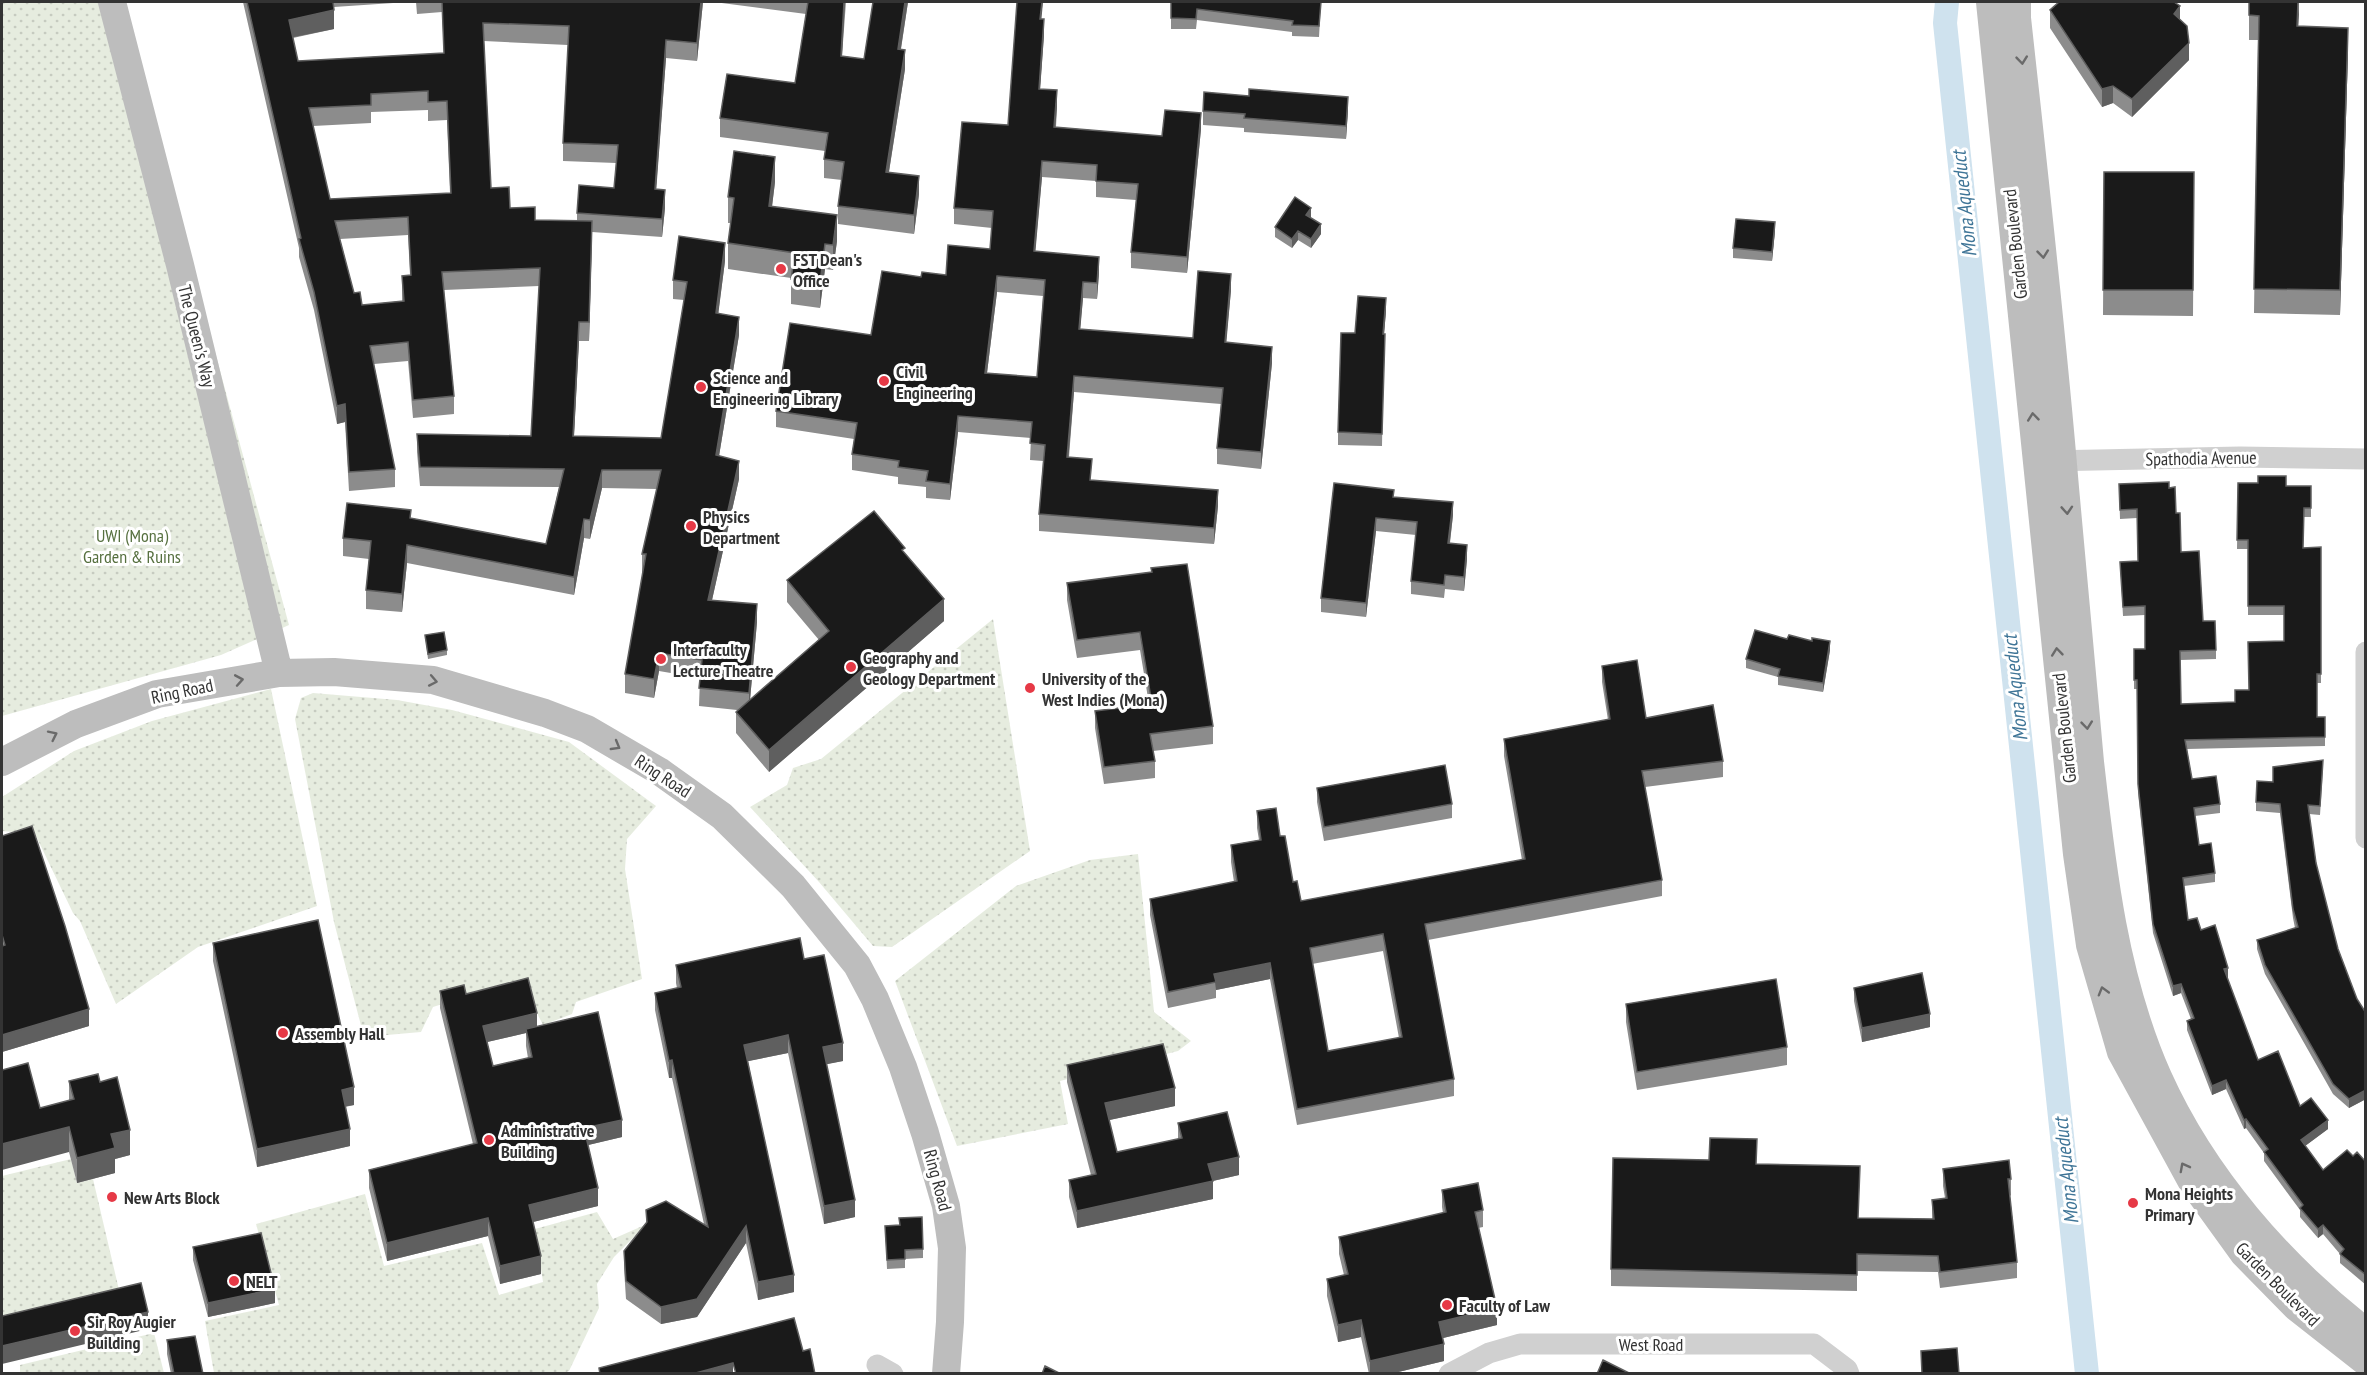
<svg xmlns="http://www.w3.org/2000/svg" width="2367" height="1375" viewBox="0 0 2367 1375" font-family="'PT Sans Narrow',sans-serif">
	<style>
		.green { fill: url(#green-dots) }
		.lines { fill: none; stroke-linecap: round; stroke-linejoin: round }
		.canal { stroke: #cfe2ee; stroke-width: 24 }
		.street { stroke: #d0d0d0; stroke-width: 21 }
		.secondary { stroke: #bdbdbd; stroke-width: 28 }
		.wall { fill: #8c8c8c; fill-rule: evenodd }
		.shaded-wall { fill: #5f5f5f }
		.building { fill: #1a1a1a; stroke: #5f5f5f; stroke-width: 1.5; fill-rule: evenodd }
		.oneway { stroke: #6a6a6a }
		.poi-dot { fill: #e63946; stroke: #fff; stroke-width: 2 }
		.labels { text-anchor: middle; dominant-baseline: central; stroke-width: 6; stroke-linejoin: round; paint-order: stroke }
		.street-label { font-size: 18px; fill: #333; stroke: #fff }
		.poi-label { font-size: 18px; font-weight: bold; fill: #333; stroke: #fff; text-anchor: start }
		.park-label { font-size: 18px; fill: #56703f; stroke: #fff }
		.water-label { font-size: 20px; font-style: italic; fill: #3f7597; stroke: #fff }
	</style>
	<defs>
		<pattern id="green-dots" width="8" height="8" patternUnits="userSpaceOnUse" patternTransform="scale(1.5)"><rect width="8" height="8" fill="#e6ecdf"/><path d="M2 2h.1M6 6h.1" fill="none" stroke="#c6cbc0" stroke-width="1.8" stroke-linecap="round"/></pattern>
	</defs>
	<rect width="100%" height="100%" fill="#fff"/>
	<path class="green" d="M2 2H120L289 625 221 655 2 716Z
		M993 619 1030 851 892 947 873 946 819 882 750 807 787 785 793 768 821 759Z
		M271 689 317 906 198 947 116 1004 80 921 73 913 35 834 2 831V797L74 751 152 721Z
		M313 693 397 700 452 710 569 742 656 806 627 839 625 869 642 979 576 1002 572 1014 543 1025 525 989 474 994 433 1007 421 1032 364 1037 334 922 295 719 301 698Z
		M1138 854 1154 1012 1191 1041 1178 1051 1060 1081 1068 1124 957 1146 895 981 1016 886 1090 860Z
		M71 1159 77 1183 93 1179 119 1290 2 1317V1176Z
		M365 1194 384 1266 482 1243 499 1295 543 1282 535 1229 597 1212 613 1239 647 1224 614 1257 597 1284 599 1308 569 1371 564 1373H214L205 1321 279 1305 256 1224Z
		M154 1333 164 1373H20V1365Z"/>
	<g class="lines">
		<path class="canal" d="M1947 2 1945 23 2087 1374"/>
		<path class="street" d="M2048 461 2240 457 2366 459
			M2366 652V838
			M877 1365 893 1374
			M1449 1374 1489 1353 1520 1344H1814L1847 1369 1849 1374"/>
		<path class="secondary" d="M112 2 180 265 279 673
			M1990 2 2077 854 2090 945 2121 1052 2192 1182 2244 1254 2296 1307 2366 1362
			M2017 2V18C2034 174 2052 331 2065 488 2073 579 2081 670 2090 762 2102 869 2114 978 2158 1077 2203 1177 2280 1265 2366 1332
			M2 762 76 724 157 694 279 673 334 672 433 680 545 713 587 729 659 771 722 816 793 886 857 965 875 999 903 1067 925 1133 946 1206 952 1248 950 1322 946 1374"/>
	</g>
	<path class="wall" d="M243 2H408L334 7V29L293 38 298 61 444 53 442 12 417 14 416 2H703L697 61 666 58 656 189 665 208 662 237 592 232 589 341H579L574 436 661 438 684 300 673 299V280L725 261 718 314 739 335 719 456 739 479 712 600 757 622 750 700 819 640 787 602V580L905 554 944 621 769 772 736 733V712L737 710 699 706 700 678 659 671 654 698 625 693V674L643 572H642V554L657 489 602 488 590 539 584 538 574 595 407 563 402 612 366 609V590L369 559 343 556V538L411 518 546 544 559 487 420 486 417 452V434L531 436 539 286 444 290 454 396V414L413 418 408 361 374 364 395 469V487L349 491 345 422 337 424 314 310 299 257V248ZM484 41 568 45 563 143V161L616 163 614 188 577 213V221L535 220 510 208 491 188ZM428 110V121L447 120 450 193 330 199 313 126 371 123V112ZM408 235 410 275 402 276V301L362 305 354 293 340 239Z
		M714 2H846L842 56 864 59 873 2H908L901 49 905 69 889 172 919 194 914 234 838 224V206L842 180 824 178V159L825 151 720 137V118L795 83 806 14Z
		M1171 2H1321L1319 37 1292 36V32L1197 20 1196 29H1171Z
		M2299 2 2298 26 2348 52 2340 315 2254 313 2258 40H2249V15Z
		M2050 10 2189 60 2132 117 2113 103 2102 107 2050 28Z
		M1042 19 1044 35 1040 89 1057 107 1056 127 1162 136 1201 129 1187 273 1131 268V252L1136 200 1096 197V181L1042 177 1035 252 1099 273 1097 299 1083 298 1080 329 1193 338 1231 290 1226 342 1272 363 1261 469 1217 464V448L1221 404 1074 392 1069 457 1091 480 1218 506 1214 544 1039 531V514L1043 461 1030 460 1031 438 958 432 950 500 926 498V487L898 484V477L852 470V454L854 439 776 427V411L871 335 921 277 946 275 990 249 992 228 954 224V208L1008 125ZM997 292 1043 296 1037 377 987 373Z
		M1249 96 1348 110 1346 139 1244 132V128L1203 125V111Z
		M2104 172H2194L2193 316 2103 315Z
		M775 182 772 206 837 241 833 270 825 269 820 308 791 304V278L728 269V243L731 223H728V197Z
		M1311 217 1310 218 1321 234 1311 248 1298 240 1292 248 1275 237V227Z
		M1775 231 1772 261 1733 258V248Z
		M1386 311 1384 334 1382 446 1338 445V432L1355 333Z
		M1334 483 1394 497 1453 515 1450 543 1467 559 1464 591 1445 589 1444 598 1411 594V581L1416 535 1376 531 1366 617 1321 612V598Z
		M2238 483 2286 486H2311V517H2304L2303 548 2321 547V683H2317V717H2325V746L2187 749 2192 779 2220 804V813L2195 816 2199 845 2215 873V882L2184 886 2188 920 2201 930 2228 977 2227 978 2258 1060 2300 1106 2328 1129 2305 1146 2323 1170 2353 1156 2366 1162V1285L2340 1263V1254L2323 1234 2318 1238 2300 1217V1210L2264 1161V1153L2246 1128 2244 1129 2226 1089 2212 1095 2187 1030V1021L2191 1019 2181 993 2173 996 2153 933 2138 793 2137 689H2134V649H2145V615L2123 616 2120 562 2138 561 2137 518 2120 519 2119 484 2169 488 2176 513 2181 552 2203 621 2216 650V659L2180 660 2181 704 2235 702 2248 690 2284 641V615H2248V549H2237Z
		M1151 568 1213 726V744L1153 751 1155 761V778L1104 784 1095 728V711L1149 704 1140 650 1077 658 1067 600V583L1151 572Z
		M425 635 447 650V655L428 659Z
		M1787 639 1830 650 1823 692 1778 685V677L1746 668V659Z
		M1602 666 1646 718 1723 761V777L1645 787 1662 880V896L1428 940 1454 1079V1096L1297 1125 1270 979 1216 990V998L1168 1008 1150 915V899L1234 882 1231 862V845L1259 840 1257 828V811L1280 836 1293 882 1301 901 1522 860 1504 756V739L1608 720 1602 682ZM1383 951 1399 1038 1328 1051 1312 964Z
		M2323 769 2320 815 2309 814 2316 863 2338 949 2357 999 2366 1013V1099L2349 1108 2333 1094 2265 974 2257 949V940L2295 928 2293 918 2280 813 2256 811V802Z
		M1317 788 1452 804V818L1324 841 1317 802Z
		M2 836 89 1026 2 1052Z
		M213 943 354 1105 345 1107 350 1146 257 1167 213 961Z
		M804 959 843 1061 826 1064 855 1217 824 1224 788 1053 748 1061 794 1292 758 1300 746 1243 697 1317 661 1324 626 1299 624 1268V1251L646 1223V1210L704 1224 672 1078H669L655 1010V993L677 988 676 983V965Z
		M1854 988 1930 1027 1862 1042 1854 1001Z
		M440 991 466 994 537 1026 622 1137 588 1145 598 1206 533 1222 541 1274 500 1284 488 1236 387 1261 369 1188V1170L473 1144 440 1008ZM526 1033V1046L528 1058 493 1066 487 1042Z
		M1626 1004 1787 1047V1065L1637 1090 1626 1022Z
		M1067 1065 1175 1106 1109 1120 1117 1152 1178 1139V1123L1239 1175 1213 1181V1199L1077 1228 1069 1197V1180L1091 1175 1067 1082Z
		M69 1081 100 1082 130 1155 115 1159V1173L77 1183 69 1152 40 1108 69 1101Z
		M1757 1164 1859 1218 1932 1219V1200L1945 1198 1943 1186V1169L2011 1179V1195L2010 1196 2017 1262V1278L1940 1288 1938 1272 1857 1271V1291L1611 1286V1269Z
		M1442 1190 1483 1210V1227L1478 1228 1497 1325 1443 1338 1444 1361 1390 1374H1369L1361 1337 1338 1342 1327 1296V1279L1344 1275 1339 1254V1237L1443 1213 1442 1207Z
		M899 1218 923 1249V1258L905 1259V1268L887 1269 885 1226 899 1225Z
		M193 1247 275 1303 208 1317 193 1260Z
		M167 1340 203 1374H171L167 1354Z"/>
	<path class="shaded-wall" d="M701 2H703L697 61V43Z
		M844 2H845L841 75V56Z
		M905 2H908L898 67V49Z
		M1042 2H1043L1040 35V19Z
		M2298 2 2299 14 2297 51V26Z
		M2180 6V24L2174 14Z
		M334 10V29L289 38V20Z
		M1044 19V35L1039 105V89Z
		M2348 28V52L2340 315V290Z
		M666 40V58L655 207V189Z
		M2189 43V60L2132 117V99Z
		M905 50V69L886 190V172Z
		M2113 86V103L2102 107V89Z
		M1057 90V107L1054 143V127Z
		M1348 97V110L1346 139V126Z
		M1201 113V129L1187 273V257Z
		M775 157V182L769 231V206Z
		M1042 161V177L1034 268V251Z
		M919 176V194L914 234V215Z
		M665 190V208L662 237V219Z
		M1311 208V217L1306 224V215Z
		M837 215V241L833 270V245Z
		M592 221V239L589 341V322Z
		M1775 222V231L1772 261V252Z
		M1321 224V234L1311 248V239Z
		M1298 231V240L1292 248V239Z
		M725 243V261L716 332V313Z
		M825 244V269L820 308V283Z
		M1099 257V273L1097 299V283Z
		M1231 274V290L1225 358V342Z
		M997 276V292L985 389V373Z
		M1083 282V298L1079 345V329Z
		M1386 298V311L1383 347V334Z
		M739 317V335L716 474V455Z
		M579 322V341L573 455V436Z
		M1272 347V363L1261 469V452Z
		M1074 376V392L1067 474V457Z
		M345 404V422L337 424V406Z
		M958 416V432L950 500V484Z
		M739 461V479L708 618V600Z
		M602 470V488L590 539V520Z
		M1218 490V506L1214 544V528Z
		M1453 502V515L1448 557V543Z
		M1376 518V531L1366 617V603Z
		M584 519V538L574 595V577Z
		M407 545V563L402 612V594Z
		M1467 545V559L1464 591V577Z
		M944 599V621L769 772V750Z
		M757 604V622L749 711V693Z
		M1830 641V650L1823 692V683Z
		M659 653V671L654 698V679Z
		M1270 963V979L1216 990 1214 974Z
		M2228 968V977L2224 979V969Z
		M2181 984V993L2173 996V986Z
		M89 1009V1026L2 1052V1035Z
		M537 1013V1030L526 1029V1033L483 1043V1026Z
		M1930 1014V1027L1862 1042V1028Z
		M788 1035V1053L744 1062V1045Z
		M843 1043V1061L823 1065V1047Z
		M672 1060V1078H669V1061Z
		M2226 1080V1089L2212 1095V1086Z
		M354 1087V1105L342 1107V1090Z
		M1175 1088V1106L1105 1121V1103Z
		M2366 1090V1099L2349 1108V1099Z
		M2246 1119V1128L2244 1129V1120Z
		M622 1120V1137L584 1146V1128Z
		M2328 1120V1129L2301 1149V1140Z
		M69 1127V1152L2 1170V1144Z
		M350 1129V1146L257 1167V1149Z
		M130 1130V1155L115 1159V1173L77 1183V1158L111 1134Z
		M1239 1157V1175L1208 1182V1164Z
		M1213 1181V1199L1077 1228V1211Z
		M598 1188V1206L529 1223V1205Z
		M855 1200V1217L824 1224V1206Z
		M488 1218V1236L387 1261V1243Z
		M2323 1225V1234L2318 1238V1229Z
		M746 1226V1243L697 1317 661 1324V1307Z
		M541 1256V1274L500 1284V1266Z
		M794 1275V1292L758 1300V1282Z
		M275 1289V1303L208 1317V1303Z
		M1497 1308V1325L1439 1339V1322Z
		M148 1312V1329L2 1364V1346Z
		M1361 1320V1337L1338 1342V1325Z
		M1444 1344V1361L1390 1374H1370V1361Z
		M733 1363V1374H692Z"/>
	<path class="building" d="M247 2H333L334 10 289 20 298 61 444 53 442 2H701L697 43 666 40 655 189 665 190 662 219 577 213 579 185 614 188 618 145 563 143 569 26 483 23 491 188 509 187 510 208 535 207V220L592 221 589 322H579L573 436 661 438 687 282 673 280 679 236 725 243 716 313 739 317 716 455 739 461 708 600 757 604 749 693 699 688 702 660 659 653 654 679 625 674 646 554H642L661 470H602L590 520 584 519 574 577 407 545 402 594 366 590 371 541 343 538 347 503 411 510 410 518 546 544 564 469 420 467 417 434 531 436 540 268 442 272 454 396 413 400 408 342 370 346 395 469 349 472 345 404 337 406 314 292 299 239 301 238ZM428 91V102L447 101 451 193 330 199 309 108 371 105V94ZM408 217 411 275 402 276 404 301 362 305 360 292 354 293 335 221Z
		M808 2H844L841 56 864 59 873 2H905L898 49 905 50 886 172 919 176 914 215 838 206 844 162 824 159 828 133 720 118 727 74 795 83Z
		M1017 2H1042L1040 19H1044L1039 89 1057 90 1054 127 1162 136 1165 110 1201 113 1187 257 1131 252 1138 184 1096 181 1097 165 1042 161 1034 251 1099 257 1097 283 1083 282 1079 329 1193 338 1198 271 1231 274 1225 342 1272 347 1261 452 1217 448 1223 388 1074 376 1067 457 1092 459 1090 480 1218 490 1214 528 1039 514 1045 445 1030 443 1032 422 958 416 950 484 926 481 928 471 898 467 899 461 852 454 857 423 776 411 790 323 871 335 882 271 921 277 922 272 946 275 948 245 990 249 993 211 954 208 962 122 1008 125ZM997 276 1045 280 1037 377 985 373Z
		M1171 2H1321L1319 26 1292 25 1293 21 1197 9 1196 19 1171 18Z
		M2059 2H2174L2180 6 2174 14 2187 26 2189 43 2132 99 2113 86 2102 89 2050 10Z
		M2249 2H2298L2297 26 2348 28 2340 290 2254 289 2259 16 2249 15Z
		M1249 89 1348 97 1346 126 1244 118 1245 114 1203 111 1204 92 1249 96Z
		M734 151 775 157 769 206 837 215 833 245 825 244 820 283 791 279 795 253 728 243 734 198 728 197Z
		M2104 172H2194L2193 290H2103Z
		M1295 197 1311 208 1306 215 1321 224 1311 239 1298 231 1292 239 1275 227Z
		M1736 219 1775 222 1772 252 1733 248Z
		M1358 296 1386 298 1383 334H1385L1382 434 1338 432 1341 333H1355Z
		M2258 476H2286V486H2311V508H2304L2303 548 2321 547V674H2317V717H2325V737L2185 740 2192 779 2216 776 2220 804 2194 808 2199 845 2211 843 2215 873 2183 878 2188 920 2197 918 2201 930 2215 925 2228 968 2224 969 2258 1060 2278 1051 2300 1106 2311 1098 2328 1120 2301 1140 2323 1170 2347 1150 2353 1156 2357 1152 2366 1162V1275L2340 1254 2344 1249 2323 1225 2318 1229 2300 1208 2303 1205 2264 1152 2268 1149 2246 1119 2244 1120 2226 1080 2212 1086 2187 1021 2194 1018 2181 984 2173 986 2153 924 2138 784 2137 680H2134V649H2145V606L2123 607 2120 562 2138 561 2137 509 2120 510 2119 484 2169 482V488L2175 487 2176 513H2180L2181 552 2199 551 2203 621H2215L2216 650 2180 651 2181 704 2235 702V690H2249L2248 642 2284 641V606H2248V540H2237L2238 483H2258Z
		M1334 483 1394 490 1393 497 1453 502 1448 543 1467 545 1464 577 1445 575 1444 585 1411 581 1417 522 1376 518 1366 603 1321 598Z
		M874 511 905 548 902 550 944 599 769 750 736 712 829 631 787 580Z
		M1187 564 1213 726 1150 734 1155 761 1104 767 1095 711 1152 704 1140 632 1077 640 1067 583 1152 572 1151 568Z
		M1755 630 1787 639 1789 635 1812 641V638L1830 641 1823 683 1778 676 1780 669 1746 659Z
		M444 632 447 650 428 654 425 635Z
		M1637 660 1646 718 1713 705 1723 761 1642 771 1662 880 1425 924 1454 1079 1297 1109 1270 963 1214 974 1216 982 1168 992 1150 899 1237 881 1231 845 1261 840 1257 811 1276 808 1280 836H1285L1293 882 1297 881 1301 901 1525 859 1504 739 1610 719 1602 666ZM1383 934 1402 1037 1328 1051 1310 948Z
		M2323 760 2320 806 2308 805 2316 863 2338 949 2357 999 2366 1013V1090L2349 1099 2333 1084 2265 965 2257 940 2298 927 2293 909 2280 804 2256 802 2257 781 2273 782V767Z
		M1445 765 1452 804 1324 827 1317 788Z
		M32 826 65 926 89 1009 2 1035V946L5 945 2 935V836Z
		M318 920 354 1087 342 1090 350 1129 257 1149 213 943Z
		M800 938 804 959 824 955 843 1043 823 1047 855 1200 824 1206 788 1035 744 1045 794 1275 758 1282 746 1226 697 1299 661 1307 626 1281 624 1251 647 1222 646 1210 666 1201 708 1227 672 1060 669 1061 655 993 681 987 676 965Z
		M1922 973 1930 1014 1862 1028 1854 988Z
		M528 978 537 1013 483 1026 493 1066 532 1057 526 1029 598 1012 622 1120 584 1128 598 1188 529 1205 541 1256 500 1266 488 1218 387 1243 369 1170 477 1143 440 991 464 985 466 994Z
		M1776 979 1787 1047 1637 1072 1626 1004Z
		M1163 1044 1175 1088 1105 1103 1117 1152 1182 1138 1178 1123 1227 1112 1239 1157 1208 1164 1213 1181 1077 1211 1069 1180 1096 1174 1067 1065Z
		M28 1063 40 1108 74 1099 69 1081 98 1074 100 1082 117 1077 130 1130 111 1134 115 1148 77 1158 69 1127 2 1144V1070Z
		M1710 1138 1757 1139 1756 1164 1860 1166 1858 1218 1934 1219 1932 1200 1947 1198 1943 1169 2009 1160 2011 1179H2008L2017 1262 1940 1272 1938 1256 1857 1254V1275L1611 1269 1613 1158 1709 1160Z
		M1478 1183 1483 1210 1475 1212 1497 1308 1439 1322 1444 1344 1370 1361 1361 1320 1338 1325 1327 1279 1348 1274 1339 1237 1446 1212 1442 1190Z
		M922 1217 923 1249 905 1250V1259L887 1260 885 1226 900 1225 899 1218Z
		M261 1233 275 1289 208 1303 193 1247Z
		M141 1283 148 1312 2 1346V1316Z
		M794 1318 803 1351 810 1349 815 1374H736L733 1363 692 1374H600L599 1368Z
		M195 1336 203 1374H174L167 1340Z
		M1957 1348 1959 1374H1922L1921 1351Z
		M1603 1360 1631 1374H1597Z
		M1045 1366 1061 1374H1042Z"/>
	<defs><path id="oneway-chevron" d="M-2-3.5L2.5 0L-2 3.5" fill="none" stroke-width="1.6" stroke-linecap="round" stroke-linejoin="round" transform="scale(1.5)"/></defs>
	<g class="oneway">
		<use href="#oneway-chevron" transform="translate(2022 60) rotate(84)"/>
		<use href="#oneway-chevron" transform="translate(2043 254) rotate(84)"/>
		<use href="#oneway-chevron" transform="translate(2033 417) rotate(-96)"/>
		<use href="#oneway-chevron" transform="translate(2067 510) rotate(86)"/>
		<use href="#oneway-chevron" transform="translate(2057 652) rotate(-96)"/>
		<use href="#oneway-chevron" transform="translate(239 680) rotate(-10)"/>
		<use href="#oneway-chevron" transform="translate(433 681) rotate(11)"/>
		<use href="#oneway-chevron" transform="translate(2087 725) rotate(84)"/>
		<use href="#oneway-chevron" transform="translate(53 735) rotate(-26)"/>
		<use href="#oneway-chevron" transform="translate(616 746) rotate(30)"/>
		<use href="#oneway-chevron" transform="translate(2103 991) rotate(-106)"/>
		<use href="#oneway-chevron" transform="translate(2184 1167) rotate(-118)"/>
	</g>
	<g class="poi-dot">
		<circle cx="781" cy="269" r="6"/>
		<circle cx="884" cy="381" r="6"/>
		<circle cx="701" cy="387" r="6"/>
		<circle cx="691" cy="526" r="6"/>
		<circle cx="661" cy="659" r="6"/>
		<circle cx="851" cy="667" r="6"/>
		<circle cx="1030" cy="688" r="6"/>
		<circle cx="283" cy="1033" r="6"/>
		<circle cx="489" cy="1140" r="6"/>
		<circle cx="112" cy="1197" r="6"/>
		<circle cx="2133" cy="1203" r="6"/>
		<circle cx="234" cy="1281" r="6"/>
		<circle cx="1447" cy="1305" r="6"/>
		<circle cx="75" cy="1331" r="6"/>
	</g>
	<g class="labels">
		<g class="street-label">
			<text transform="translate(2015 244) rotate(-96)">Garden Boulevard</text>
			<text transform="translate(197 336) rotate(76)">The Queen's Way</text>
			<text transform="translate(2201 458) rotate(-1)">Spathodia Avenue</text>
			<text transform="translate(182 691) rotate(-12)">Ring Road</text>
			<text transform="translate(2064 728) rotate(-96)">Garden Boulevard</text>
			<text transform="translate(663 776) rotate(33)">Ring Road</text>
			<text transform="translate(938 1180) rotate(75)">Ring Road</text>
			<text transform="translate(2278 1284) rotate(45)">Garden Boulevard</text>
			<text x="1651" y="1344">West Road</text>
		</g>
		<g class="poi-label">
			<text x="793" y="259">FST Dean's<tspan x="793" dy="21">Office</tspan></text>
			<text x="896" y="371">Civil<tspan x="896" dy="21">Engineering</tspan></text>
			<text x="713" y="377">Science and<tspan x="713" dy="21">Engineering Library</tspan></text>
			<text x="703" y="516">Physics<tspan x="703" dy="21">Department</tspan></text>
			<text x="673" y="649">Interfaculty<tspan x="673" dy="21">Lecture Theatre</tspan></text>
			<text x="863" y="657">Geography and<tspan x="863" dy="21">Geology Department</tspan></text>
			<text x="1042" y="678">University of the<tspan x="1042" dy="21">West Indies (Mona)</tspan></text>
			<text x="295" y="1033">Assembly Hall</text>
			<text x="501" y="1130">Administrative<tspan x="501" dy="21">Building</tspan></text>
			<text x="2145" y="1193">Mona Heights<tspan x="2145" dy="21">Primary</tspan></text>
			<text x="124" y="1197">New Arts Block</text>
			<text x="246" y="1281">NELT</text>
			<text x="1459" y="1305">Faculty of Law</text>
			<text x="87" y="1321">Sir Roy Augier<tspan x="87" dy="21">Building</tspan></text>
		</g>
		<g class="park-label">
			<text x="132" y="535">UWI (Mona)<tspan x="132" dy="21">Garden &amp; Ruins</tspan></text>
		</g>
		<g class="water-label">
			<text transform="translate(1964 204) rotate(-96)">Mona Aqueduct</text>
			<text transform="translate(2015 688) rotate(-96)">Mona Aqueduct</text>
			<text transform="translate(2066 1171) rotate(-96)">Mona Aqueduct</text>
		</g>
	</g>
	<rect width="2367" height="1375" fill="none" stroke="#333333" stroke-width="6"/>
</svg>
